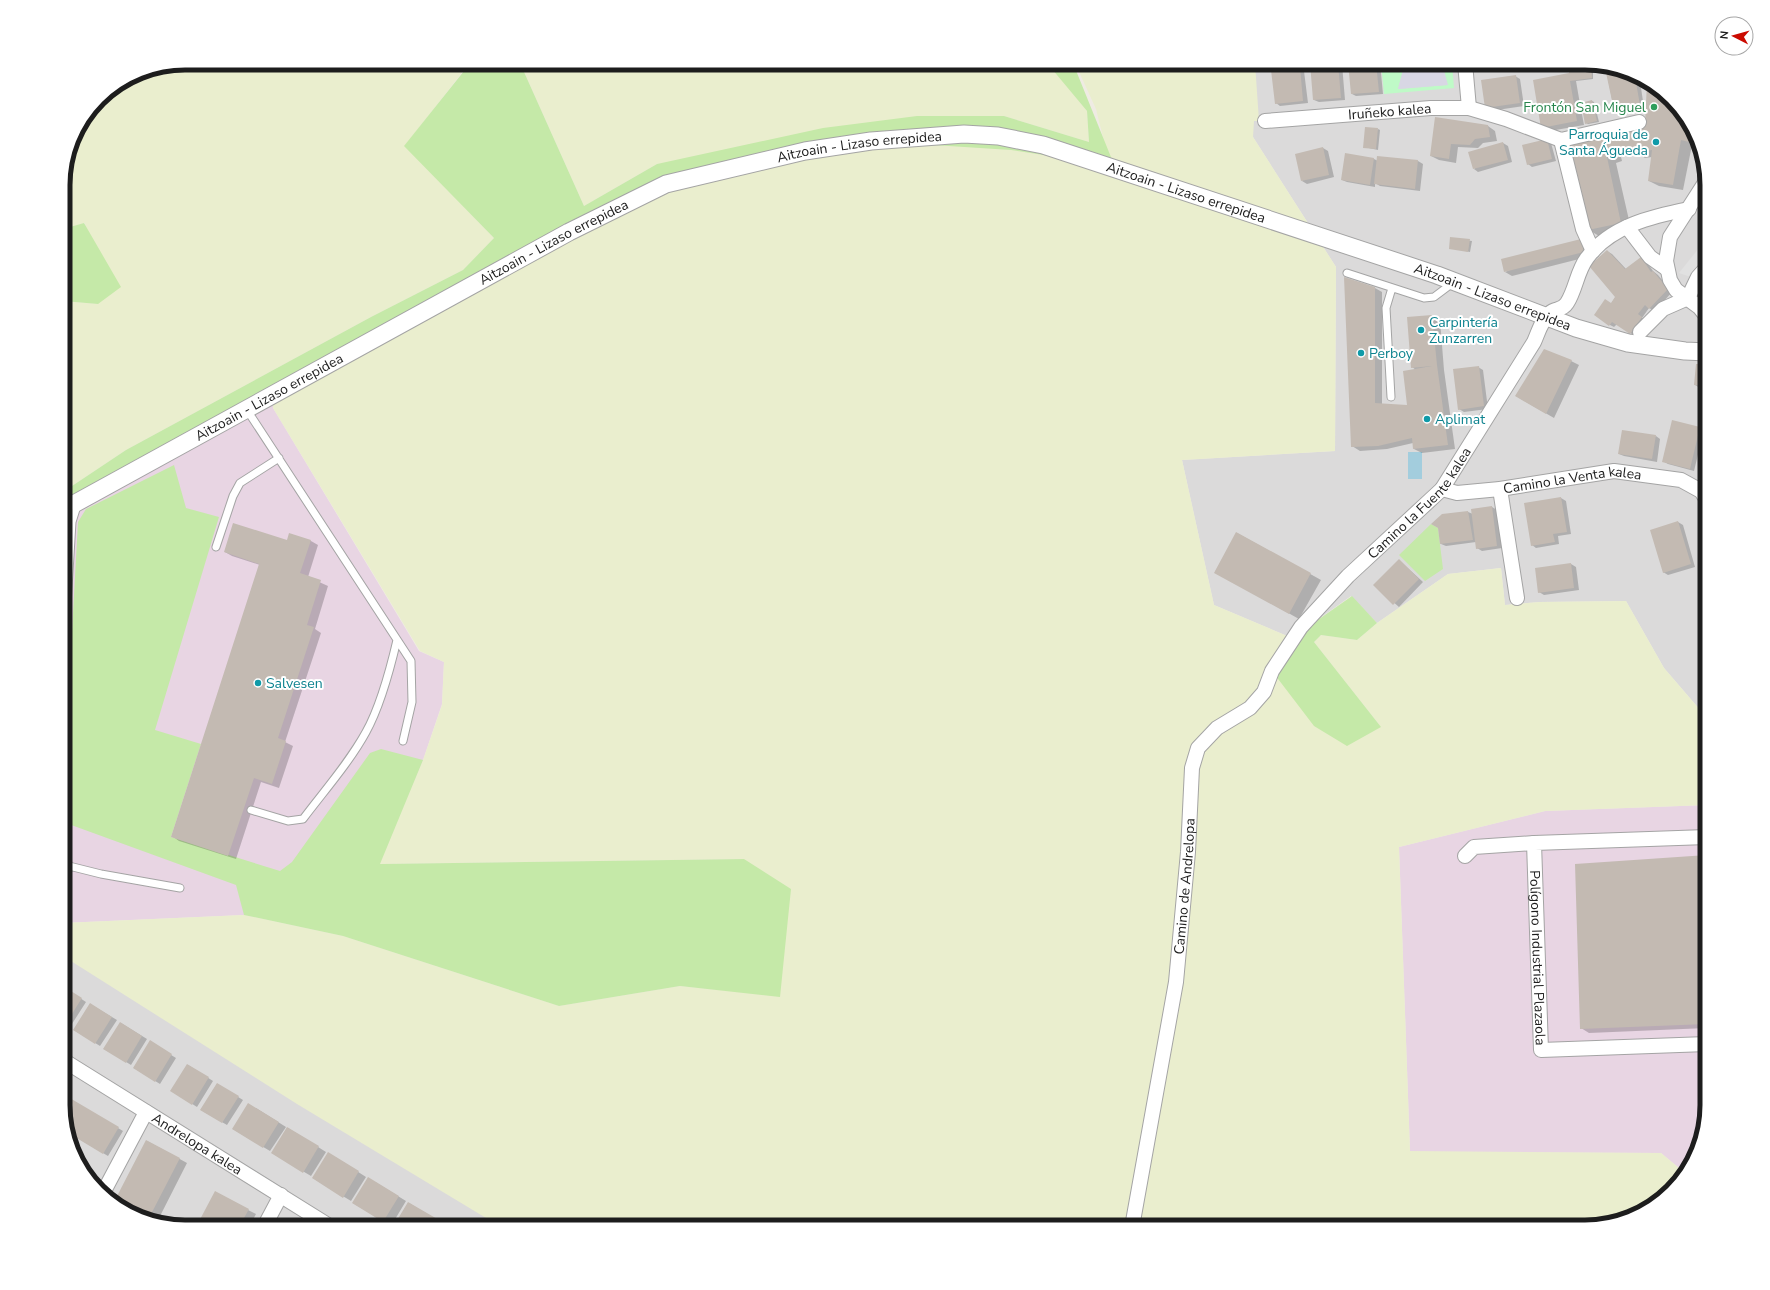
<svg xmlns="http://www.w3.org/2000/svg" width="1770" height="1290" viewBox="0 0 1770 1290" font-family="'Nunito Sans',sans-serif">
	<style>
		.residential { fill: #dbdada }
		.industrial { fill: #e8d5e3 }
		.farmland { fill: #eaeece }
		.grass { fill: #c5e9a8 }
		.park { fill: #bffac7 }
		.parking { fill: #e1e1e1 }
		.plaza { fill: #d8d7e4 }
		.water { fill: #a3cddd }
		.shadow { fill: #0003 }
		.building { fill: #c3bab2 }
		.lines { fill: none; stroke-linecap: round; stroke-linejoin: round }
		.service-casing { stroke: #a4a4a4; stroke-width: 9 }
		.minor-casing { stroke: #a4a4a4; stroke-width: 16 }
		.tertiary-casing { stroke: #a4a4a4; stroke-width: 19 }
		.service { stroke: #fff; stroke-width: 7 }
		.minor { stroke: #fff; stroke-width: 14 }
		.tertiary { stroke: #fff; stroke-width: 17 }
		.leisure-dot { fill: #2e9e5b; stroke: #fff; stroke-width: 1.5 }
		.culture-dot { fill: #0f9aa8; stroke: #fff; stroke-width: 1.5 }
		.labels { text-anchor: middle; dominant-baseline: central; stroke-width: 4; stroke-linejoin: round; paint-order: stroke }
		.leisure-label { font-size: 14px; fill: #27864d; stroke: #fff; text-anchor: end }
		.street-label { font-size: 14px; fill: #1d1d1d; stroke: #fff }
		.culture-label { font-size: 14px; fill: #0d838f; stroke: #fff; text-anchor: start }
		.rim { fill: none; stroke: #1d1d1d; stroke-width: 5 }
	</style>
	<rect width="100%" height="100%" fill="#efebe3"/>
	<path class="residential" d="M1251 63H1585L1624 69 1659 88 1694 131 1707 185V718L1664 668 1626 601 1540 602 1505 605 1501 568 1448 574 1377 623 1351 596 1292 638 1214 605 1182 460 1335 451 1336 267 1253 137Z
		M63 947 507 1227H185L146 1221 111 1202 79 1166 63 1113Z"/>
	<path class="industrial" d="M273 395V408L419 651 444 662 442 704 423 760 379 864 244 915 63 923V509Z
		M1707 805V1105L1701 1144 1685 1173 1661 1153 1410 1152 1399 847 1545 811Z"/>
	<path class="farmland" d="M185 63H454L464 70 405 146 494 238 463 270 371 317 126 450 63 492V301L98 304 85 223 63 229V177L72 138 99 99 139 72Z
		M520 63H1052L1053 69 1087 111 1089 142 1004 116 657 164 584 206Z
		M1075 63H1255L1259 121H1254L1253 137 1336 267 1335 451 1182 460 1214 605 1292 638 1381 727 1314 642 1321 635 1357 640 1377 623 1448 574 1501 568 1505 605 1540 602 1626 601 1664 668 1707 718V805L1545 811 1399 847 1410 1151 1661 1153 1685 1173 1682 1179 1639 1214 1585 1227H501L297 1104 63 956V923L244 915 343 936 559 1006 680 986 780 996 744 859 379 864 423 760 442 705 444 662 420 651 273 408V395L666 184 871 141 1043 145 1110 166 1096 109Z"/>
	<path class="grass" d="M454 63H520L584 206 657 164 823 128 917 116H1004L1089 142 1087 111 1052 69V63H1073L1117 172 1076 160 1011 150 871 141 741 165 589 222 63 507V492L126 450 371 317 463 270 494 238 404 146 464 71Z
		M84 223 121 287 98 304 63 301V229Z
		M174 465 186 508 219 517 155 730 201 744 171 837 280 871 292 862 370 753 381 749 423 760 380 864 744 859 791 889 780 997 680 986 559 1006 343 936 244 915 236 885 63 822V796L78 522 86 509Z
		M1431 524 1438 528 1443 569 1425 581 1399 555Z
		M1352 596 1377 623 1357 640 1321 635 1314 642 1381 727 1347 746 1314 726 1272 671 1292 638Z"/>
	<path class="park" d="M1381 63H1405L1398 89 1447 85 1442 63H1452L1454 88 1384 94Z"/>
	<path class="parking" d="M1707 238V258L1691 277 1679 273Z
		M72 528 68 586H63V531Z"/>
	<path class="plaza" d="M1405 63H1442L1448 85 1398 89Z"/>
	<path class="water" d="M1408 452H1422V479H1408Z"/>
	<path class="shadow" d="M1320 63 1342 64 1345 100 1319 102 1314 100Z
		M1349 63H1380L1383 94 1356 96 1352 94Z
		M1591 65 1593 66V79L1576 81 1580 104 1592 101 1594 102 1599 122 1588 124 1586 123 1583 108 1581 109 1584 125 1550 131 1542 127 1570 74Z
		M1299 68 1304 71 1308 103 1280 106 1276 103Z
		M1606 69H1624L1632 74 1633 78 1640 81 1644 108 1619 112 1614 109Z
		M1515 76 1520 79 1524 106 1490 111 1486 108Z
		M1648 82 1659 88 1694 131 1698 147 1692 145 1683 190 1659 186 1649 181 1652 157 1645 158 1638 154 1621 157 1622 161 1616 163 1631 229 1599 236 1589 230 1570 143 1646 125Z
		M1436 118 1488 126 1495 131 1497 141 1483 143 1478 148 1458 147 1456 163 1439 160 1431 156Z
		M1378 129 1380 130 1378 150 1364 147Z
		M1547 140 1551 143 1556 161 1532 167 1528 164Z
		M1503 143 1508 146 1512 162 1478 172 1474 169Z
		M1323 148 1328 151 1334 177 1307 184 1302 181Z
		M1346 154 1374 159 1378 161H1418L1423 164 1420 191 1380 186 1375 183V187L1347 182 1342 180Z
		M1451 238 1472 241 1470 252 1450 248Z
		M1581 240 1591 256 1512 276 1505 272Z
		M1607 251 1612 254 1627 270 1641 258 1646 261 1653 271 1658 275 1672 292 1655 311 1649 308 1642 318 1646 320 1635 336 1617 324 1614 327 1610 325 1611 304 1616 296Z
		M1375 288 1382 292V405L1409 406 1416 370 1412 367 1408 318 1432 316 1440 320 1444 370 1455 449 1422 453 1414 449 1413 443 1387 449 1360 451 1352 446Z
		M1571 361 1579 365 1554 418 1516 396Z
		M1707 365V388H1700L1695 385Z
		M1478 367 1483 370 1488 409 1464 412 1459 409Z
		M1699 427 1704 430 1694 471 1668 464 1663 461Z
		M1656 436 1660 439 1657 462 1624 456 1619 454Z
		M1561 498 1566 501 1571 534 1558 536 1559 544 1536 548 1532 545Z
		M1492 507 1497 510 1502 548 1482 551 1477 548 1476 542 1446 546 1441 544 1443 515 1468 512 1473 514Z
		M1678 522 1683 525 1695 567 1668 575 1663 572Z
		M1237 533 1321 580 1299 619 1215 572Z
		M290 534 311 541 318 545 308 577 328 586 315 629 321 633 285 742 293 746 279 788 261 782 236 859 179 841 172 836 260 565 232 556 225 552 287 542Z
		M1399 560 1423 582 1399 607 1374 585Z
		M1571 564 1576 567 1579 590 1544 595 1539 592Z
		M63 588 71 592 63 740Z
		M1707 856V1028L1589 1033 1581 1028Z
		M63 987 86 1002 70 1027 63 1023Z
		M90 1004 117 1020 100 1046 74 1030Z
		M121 1023 147 1039 131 1065 105 1049Z
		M150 1042 176 1058 160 1084 134 1068Z
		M188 1065 213 1081 197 1107 172 1091Z
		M217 1084 243 1100 227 1125 201 1110Z
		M63 1095 123 1131 108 1156 69 1133 63 1113Z
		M256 1108 286 1127 270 1151 233 1129Z
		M288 1128 326 1152 311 1176 272 1153Z
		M147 1141 187 1163 157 1222 123 1204Z
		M335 1157 366 1177 351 1201 313 1178Z
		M375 1182 406 1201 391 1226 353 1203Z
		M409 1203 443 1224 441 1227H394Z
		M248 1210 256 1214 249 1227H197Z"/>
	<path class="building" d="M1310 63H1338L1341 98 1313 100Z
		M1348 63H1376L1379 92 1351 94Z
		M1570 64H1591L1592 78 1570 81 1577 121 1541 128 1533 80 1569 73Z
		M1300 67 1303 101 1275 104 1271 70Z
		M1605 68 1624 69 1628 72 1630 78 1635 77 1640 105 1614 110Z
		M1516 75 1520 103 1485 108 1481 80Z
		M1647 82 1659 88 1694 131 1697 144 1681 140 1673 185 1648 181 1652 150 1634 153 1633 147 1611 152 1612 156 1607 157 1621 223 1588 230 1569 143 1645 125Z
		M1592 100 1597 121 1585 124 1581 103Z
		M1435 117 1488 125 1490 137 1475 139 1470 145 1451 144 1449 159 1430 156Z
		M1365 127 1378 128 1376 149 1363 148Z
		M1547 139 1552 159 1527 165 1522 145Z
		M1503 142 1508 160 1473 169 1468 152Z
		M1323 147 1329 175 1301 181 1295 154Z
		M1345 153 1374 158 1370 185 1341 180Z
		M1377 156 1418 160 1415 189 1374 184Z
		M1450 237 1470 239 1468 252 1449 249Z
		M1581 239 1584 252 1504 272 1501 259Z
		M1607 250 1625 269 1641 257 1651 272 1653 271 1668 289 1649 309 1645 305 1638 314 1642 317 1630 334 1612 322 1609 326 1594 315 1605 299 1611 303 1615 297 1589 266Z
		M1344 277 1375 287V403L1407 405 1403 371 1432 366 1411 368 1407 317 1432 315 1437 365 1448 445 1413 449 1412 438 1378 446 1351 447Z
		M1544 349 1572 360 1546 414 1515 396Z
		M1696 364H1707V386L1694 385Z
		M1479 366 1484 406 1458 410 1453 369Z
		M1672 420 1700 427 1690 469 1662 462Z
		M1622 430 1656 435 1652 459 1618 454Z
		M1561 497 1567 532 1553 534 1555 542 1531 546 1524 503Z
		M1492 506 1497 546 1476 549 1471 509Z
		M1468 511 1473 540 1440 544 1438 528 1431 524 1442 514Z
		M1678 521 1691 564 1663 573 1650 530Z
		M233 523 287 540 289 533 311 540 300 573 321 580 307 625 314 627 278 738 286 741 272 784 254 778 228 856 171 837 259 564 224 552Z
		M1236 532 1311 573 1289 614 1214 573Z
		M1399 559 1419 579 1393 605 1373 585Z
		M1571 563 1574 588 1538 593 1535 568Z
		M1707 855V1024L1580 1029 1575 864Z
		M63 986 82 998 65 1025 63 1024Z
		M90 1003 112 1017 95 1044 73 1030Z
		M120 1022 142 1036 126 1063 103 1049Z
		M150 1040 172 1054 155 1082 133 1068Z
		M187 1064 209 1077 192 1105 170 1091Z
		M217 1083 239 1096 222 1123 200 1110Z
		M63 1094 119 1127 103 1154 70 1134 63 1113Z
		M248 1103 279 1122 263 1148 232 1129Z
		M287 1127 319 1146 303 1173 271 1153Z
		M146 1140 180 1158 149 1218 115 1200Z
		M328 1152 359 1171 343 1198 312 1178Z
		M368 1177 399 1196 383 1222 352 1203Z
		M215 1191 249 1209 239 1227H196Z
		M408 1202 439 1220 435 1227H393Z"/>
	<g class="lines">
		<g class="service-casing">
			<path id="service" d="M1347 273 1424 298 1434 297 1454 282
				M1391 397 1386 308 1392 288
				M247 410 411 661 412 702 403 741
				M216 547 233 496 240 483 279 458
				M63 671 72 522 77 506
				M251 810 288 821 303 819C324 791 349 763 366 732 381 705 390 670 397 640
				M63 850 69 866 66 878 63 880
				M69 866 101 874 180 888"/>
		</g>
		<g class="minor-casing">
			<g id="minor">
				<path d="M1465 63 1469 108"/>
				<path id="s1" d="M1265 121 1431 108H1469L1506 119 1561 140 1639 122"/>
				<path d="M1561 140 1583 229 1593 251"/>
				<path d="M1706 181 1670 237 1666 261 1670 280 1676 290 1699 307 1707 317"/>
				<path d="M1627 227 1650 257 1667 269"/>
				<path d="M1640 332 1663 309 1688 298 1698 277 1707 267"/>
				<path id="s2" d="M1442 489 1457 493 1500 489 1614 471 1681 480 1701 491 1707 500"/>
				<path d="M1500 489 1517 598"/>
				<path id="s3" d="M1707 837 1534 843 1541 1050 1707 1044"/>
				<path d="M1465 856 1474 847 1534 843"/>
				<path id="s4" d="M63 1060 331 1227"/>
				<path d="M103 1193 146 1112"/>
				<path d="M264 1227 281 1195"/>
				<path id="s5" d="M1132 1227 1176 982 1188 852 1192 768 1198 748 1217 728 1250 708 1264 692 1272 671 1301 627 1348 576 1442 489 1534 342C1538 333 1542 319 1550 313 1555 308 1562 311 1567 303 1576 289 1577 271 1587 258 1610 226 1653 216 1689 209"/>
			</g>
		</g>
		<g class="tertiary-casing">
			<g id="tertiary">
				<path id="s6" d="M63 510 569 232 666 184 805 151 871 141 964 134 998 136 1043 145 1437 275 1576 328 1628 343 1685 351 1707 352"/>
			</g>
		</g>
		<use href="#service" class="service"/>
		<use href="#minor" class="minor"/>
		<use href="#tertiary" class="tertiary"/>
	</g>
	<circle class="leisure-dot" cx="1654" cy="107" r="4"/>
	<g class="culture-dot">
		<circle cx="1656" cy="142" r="4"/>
		<circle cx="1421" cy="330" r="4"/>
		<circle cx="1361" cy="353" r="4"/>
		<circle cx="1427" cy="419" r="4"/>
		<circle cx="258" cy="683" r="4"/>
	</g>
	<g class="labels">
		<g class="leisure-label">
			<text x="1646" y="107">Frontón San Miguel</text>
		</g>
		<g class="street-label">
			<text stroke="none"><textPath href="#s1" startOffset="125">Iruñeko kalea</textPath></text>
			<text stroke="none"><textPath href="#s6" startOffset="883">Aitzoain - Lizaso errepidea</textPath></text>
			<text stroke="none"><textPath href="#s6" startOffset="1219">Aitzoain - Lizaso errepidea</textPath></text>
			<text stroke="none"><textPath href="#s6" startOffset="559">Aitzoain - Lizaso errepidea</textPath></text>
			<text stroke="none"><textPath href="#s6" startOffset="1543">Aitzoain - Lizaso errepidea</textPath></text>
			<text stroke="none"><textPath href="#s6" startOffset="235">Aitzoain - Lizaso errepidea</textPath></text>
			<text stroke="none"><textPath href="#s2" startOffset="132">Camino la Venta kalea</textPath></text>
			<text stroke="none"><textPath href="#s5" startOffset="819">Camino la Fuente kalea</textPath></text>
			<text stroke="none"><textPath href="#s5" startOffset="345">Camino de Andrelopa</textPath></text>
			<text stroke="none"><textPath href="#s3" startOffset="288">Polígono Industrial Plazaola</textPath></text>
			<text stroke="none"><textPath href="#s4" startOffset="158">Andrelopa kalea</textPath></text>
		</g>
		<g class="culture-label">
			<text x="1648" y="134" text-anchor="end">Parroquia de<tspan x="1648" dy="16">Santa Águeda</tspan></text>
			<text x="1429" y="322">Carpintería<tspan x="1429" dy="16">Zunzarren</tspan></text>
			<text x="1369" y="353">Perboy</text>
			<text x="1435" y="419">Aplimat</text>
			<text x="266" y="683">Salvesen</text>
		</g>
	</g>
	<path d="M0 0H1770V1290H0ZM185 70H1585A115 115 0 0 1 1700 185V1105A115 115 0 0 1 1585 1220H185A115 115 0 0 1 70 1105V185A115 115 0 0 1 185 70Z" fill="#fff" fill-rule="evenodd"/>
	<path class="rim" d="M185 70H1585A115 115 0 0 1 1700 185V1105A115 115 0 0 1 1585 1220H185A115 115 0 0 1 70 1105V185A115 115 0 0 1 185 70Z"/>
	<g transform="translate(1734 36) rotate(276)"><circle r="19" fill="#ffffff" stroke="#a5a5a5"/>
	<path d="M0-3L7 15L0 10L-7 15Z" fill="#cb0a00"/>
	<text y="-6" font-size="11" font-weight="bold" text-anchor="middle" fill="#1d1d1d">N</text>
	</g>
</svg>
